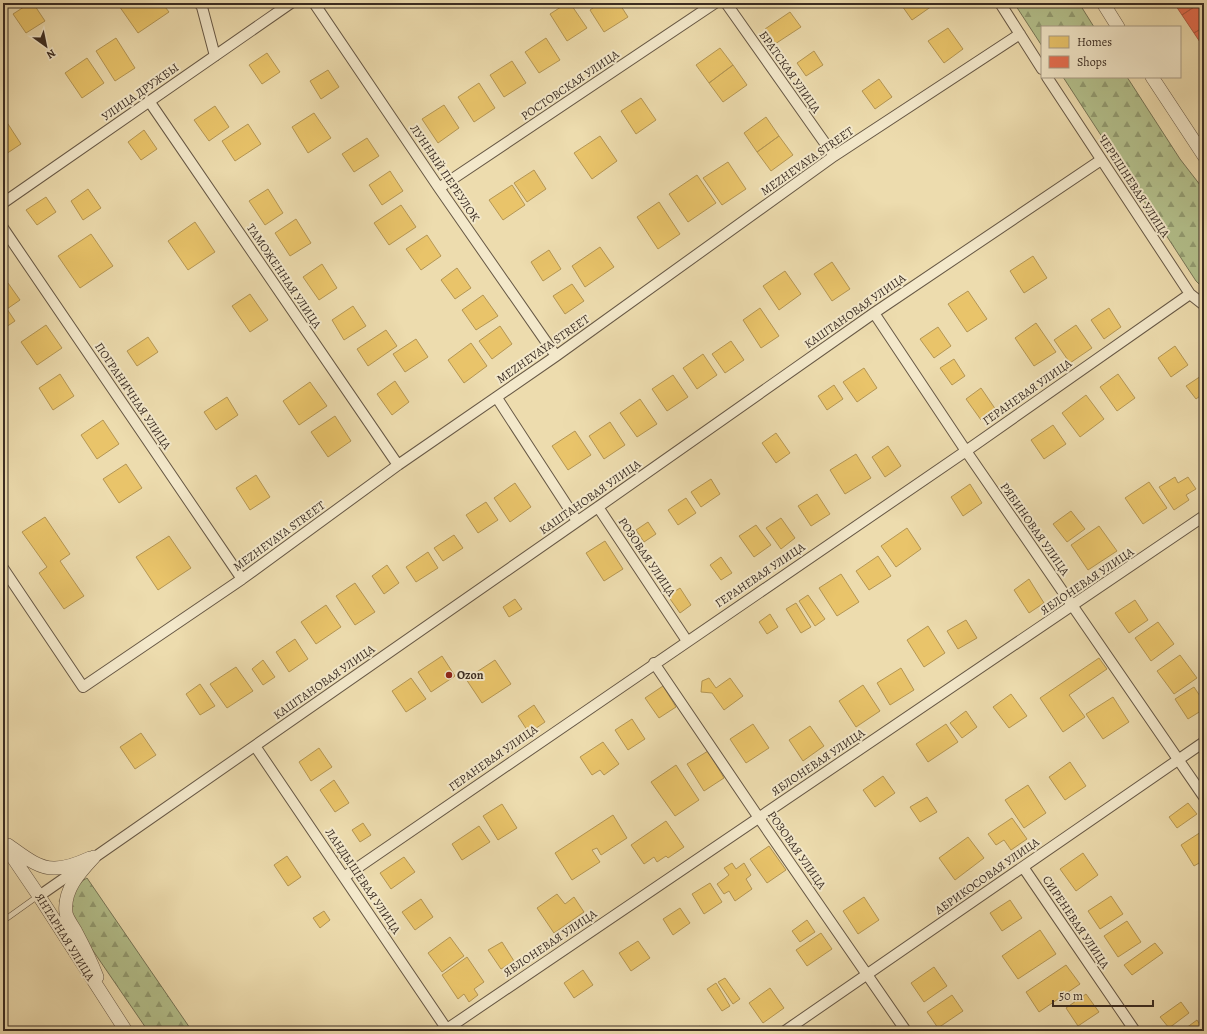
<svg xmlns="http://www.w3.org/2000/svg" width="1207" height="1034" viewBox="0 0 1207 1034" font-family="Alegreya,serif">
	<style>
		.forest { fill: url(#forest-firs); stroke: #777658 }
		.homes { fill: #e9c46a; stroke: #b49654 }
		.shops { fill: #e76f51; stroke: #b35b43 }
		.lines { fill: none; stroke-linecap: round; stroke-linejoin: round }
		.service-casing { stroke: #675845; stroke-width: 6 }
		.minor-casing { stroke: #675845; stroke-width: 12 }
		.tertiary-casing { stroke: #675845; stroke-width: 14 }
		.service { stroke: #f3e8ca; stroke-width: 5 }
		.minor { stroke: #f3e8ca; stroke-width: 10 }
		.tertiary { stroke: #f3e8ca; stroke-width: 13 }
		.poi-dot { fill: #8f2418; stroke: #f3e8ca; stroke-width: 1.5 }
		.labels { text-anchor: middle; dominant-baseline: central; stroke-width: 4; stroke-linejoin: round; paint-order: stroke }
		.street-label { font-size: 12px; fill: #3a2c22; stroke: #f3e8ca }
		.poi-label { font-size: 12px; font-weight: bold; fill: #3a2c22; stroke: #f3e8ca; text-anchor: start }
	</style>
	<defs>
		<pattern id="forest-firs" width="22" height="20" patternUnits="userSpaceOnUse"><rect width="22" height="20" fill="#b4c18d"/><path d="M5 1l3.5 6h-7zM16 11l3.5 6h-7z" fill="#939d73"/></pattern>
	</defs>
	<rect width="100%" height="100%" fill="#eddcae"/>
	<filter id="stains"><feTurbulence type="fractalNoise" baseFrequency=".005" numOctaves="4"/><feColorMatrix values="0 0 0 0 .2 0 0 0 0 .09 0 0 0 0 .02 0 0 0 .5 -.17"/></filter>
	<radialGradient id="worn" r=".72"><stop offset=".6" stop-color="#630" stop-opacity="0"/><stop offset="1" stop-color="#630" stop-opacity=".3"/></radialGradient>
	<path class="forest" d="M1014 3H1079L1094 27H1042V46Z
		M1063 77H1127L1180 159 1204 190V289L1196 281Z
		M87 878 192 1031H148L59 901 69 889Z"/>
	<path class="homes" d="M30 3H33L45 21 26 33 13 14Z
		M117 3H162L169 12 138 33Z
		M567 3H570L587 28 567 41 550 14Z
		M600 3H619L628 17 604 32 590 10Z
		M900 3H930L932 6 912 20Z
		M790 12 801 27 775 44 765 29Z
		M948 28 963 49 944 63 928 41Z
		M116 38 135 68 115 81 96 51Z
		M546 38 560 60 539 73 525 52Z
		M720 48 733 65 709 83 696 65Z
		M814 51 823 65 806 76 797 63Z
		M267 53 280 72 262 84 249 65Z
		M87 58 104 83 82 98 65 73Z
		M512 61 526 83 504 97 490 75Z
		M733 65 747 85 723 102 709 83Z
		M328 70 339 87 321 99 310 81Z
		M879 79 892 97 875 109 862 91Z
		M479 83 495 108 474 122 458 97Z
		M641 98 656 120 636 134 621 111Z
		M444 105 459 128 438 143 422 119Z
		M215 106 229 127 209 141 194 120Z
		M314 113 331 138 308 153 292 127Z
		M766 117 779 136 757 152 744 133Z
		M6 121 21 144 3 156V123Z
		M248 124 261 144 235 161 222 141Z
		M144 130 157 149 141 160 128 142Z
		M600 136 617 161 592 179 574 153Z
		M779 136 793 155 771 171 757 152Z
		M367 138 379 156 354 172 342 154Z
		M728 162 746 189 722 205 703 178Z
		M534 170 546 189 527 202 514 183Z
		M390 171 403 191 382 205 369 185Z
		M697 175 716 203 688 222 669 194Z
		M512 185 525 205 503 220 489 200Z
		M88 189 101 208 83 220 71 201Z
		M268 189 283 213 265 225 249 201Z
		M46 197 56 212 37 225 26 210Z
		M659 202 680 234 658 249 637 217Z
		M401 205 416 227 389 245 374 223Z
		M296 219 311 243 290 256 275 233Z
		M195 222 215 252 188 270 168 241Z
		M91 234 113 266 80 288 58 256Z
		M427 235 441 256 421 270 406 249Z
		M600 247 614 267 585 287 572 266Z
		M549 250 561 269 543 281 531 262Z
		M1033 256 1047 278 1024 293 1010 271Z
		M832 262 850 289 832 301 814 274Z
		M322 264 337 288 319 300 303 277Z
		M457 268 471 288 455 299 441 280Z
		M785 271 801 294 779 310 763 286Z
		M8 283 20 300 7 309 15 321 3 329V286Z
		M572 284 584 301 565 314 553 296Z
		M968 291 987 319 967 332 948 304Z
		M250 294 268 320 250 332 232 306Z
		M483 295 498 316 476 330 462 310Z
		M353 306 366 326 344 340 332 320Z
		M760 308 779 336 761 348 743 320Z
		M1109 308 1121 327 1104 339 1091 320Z
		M1036 323 1056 352 1034 366 1015 338Z
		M46 325 62 348 37 365 21 342Z
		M1076 325 1092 348 1070 363 1054 340Z
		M500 326 512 344 492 359 479 341Z
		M938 327 951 346 934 358 920 339Z
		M386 330 397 346 368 366 357 349Z
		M148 337 158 352 137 366 127 351Z
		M416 339 428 357 405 372 393 354Z
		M731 341 744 360 725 373 712 354Z
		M471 343 487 366 464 383 448 360Z
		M1175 346 1188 365 1171 377 1158 358Z
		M703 354 717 375 697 389 683 368Z
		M954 359 965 376 952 385 940 368Z
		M864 368 877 388 857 402 843 382Z
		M60 374 74 396 53 410 39 388Z
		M1118 374 1135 398 1117 411 1100 387Z
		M673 375 688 397 667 411 652 389Z
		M1201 376 1204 380V393L1196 399 1186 386Z
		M395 381 409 402 392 415 377 394Z
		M310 382 327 406 299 425 283 401Z
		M834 385 843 399 827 410 818 396Z
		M981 388 996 410 981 420 966 399Z
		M1086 395 1104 419 1080 437 1062 413Z
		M227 397 238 415 216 430 204 412Z
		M640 399 657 424 637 437 620 413Z
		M335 416 351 441 328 457 311 432Z
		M103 420 119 444 97 459 81 435Z
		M610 422 625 445 604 459 589 436Z
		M1053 425 1066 444 1044 459 1031 440Z
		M575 431 591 455 568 470 552 446Z
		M776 433 790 453 776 463 762 443Z
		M888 446 901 466 885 477 872 457Z
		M856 454 871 478 845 494 830 470Z
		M126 464 142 488 119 503 103 479Z
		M256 475 270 497 250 510 236 488Z
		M1175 477 1178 483 1188 477 1196 489 1186 495 1189 500 1174 510 1159 487Z
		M711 479 720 494 701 507 691 492Z
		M1149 482 1167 508 1143 524 1125 498Z
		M515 483 531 507 510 522 494 498Z
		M970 484 982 503 963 516 951 497Z
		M817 494 830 514 811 526 798 506Z
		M686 498 696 513 678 525 668 510Z
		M486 502 498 520 478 533 466 515Z
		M1071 511 1085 529 1067 542 1053 524Z
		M45 517 70 554 60 561 84 596 64 609 39 573 47 567 22 532Z
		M781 518 795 538 781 549 766 528Z
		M648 522 656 534 644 542 636 530Z
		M756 525 771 545 754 557 739 536Z
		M1099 526 1117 551 1088 570 1071 545Z
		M907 528 921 549 896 567 881 546Z
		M454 535 463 548 443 561 434 548Z
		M169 536 191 568 158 590 136 557Z
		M605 541 623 569 604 581 586 553Z
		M428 552 438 568 416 582 406 567Z
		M878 556 891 576 869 590 856 571Z
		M721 557 732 573 721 580 710 565Z
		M387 565 399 583 384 594 372 576Z
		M841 574 859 602 837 616 819 588Z
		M1029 579 1044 603 1029 613 1014 590Z
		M355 583 375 612 355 625 336 596Z
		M680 588 691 605 680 613 668 596Z
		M808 595 825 619 815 626 799 601Z
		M515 599 522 609 509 617 503 607Z
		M1135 600 1148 620 1129 633 1115 613Z
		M796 603 811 627 801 633 786 609Z
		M326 605 341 627 316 644 301 622Z
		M770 614 778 627 767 634 759 622Z
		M966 620 977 638 958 649 947 631Z
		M1158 622 1174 644 1151 661 1135 638Z
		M928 626 945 653 924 667 907 640Z
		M295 639 308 659 289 672 276 652Z
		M1180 655 1197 678 1174 694 1157 671Z
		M442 656 455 676 431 692 418 672Z
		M1099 658 1107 669 1069 695 1085 717 1063 732 1040 698Z
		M263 660 275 677 263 685 252 669Z
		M495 660 511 684 482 703 466 679Z
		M236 667 253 691 227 708 210 684Z
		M901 668 914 690 890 705 877 683Z
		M411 678 426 699 406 712 392 691Z
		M709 678 716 688 730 678 743 696 724 710 712 693 701 692 702 681Z
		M200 684 215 706 200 715 186 694Z
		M863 685 880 711 856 727 839 701Z
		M663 686 676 707 659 718 645 698Z
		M1194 687 1204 702V709L1188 719 1175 699Z
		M1011 694 1027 716 1009 728 993 707Z
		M1113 697 1129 722 1103 739 1086 714Z
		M534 705 545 722 529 733 518 716Z
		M966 711 977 727 962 738 950 723Z
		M632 719 645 739 628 750 615 730Z
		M753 724 769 748 746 763 730 739Z
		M946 724 958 742 928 762 916 744Z
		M810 726 824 746 803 761 789 740Z
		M141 733 156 755 135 769 120 747Z
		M603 742 619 764 604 775 600 770 592 775 580 757Z
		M319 748 332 767 311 781 299 762Z
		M708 751 724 778 704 791 687 764Z
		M1070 762 1086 786 1065 800 1049 777Z
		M676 765 699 800 675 816 651 782Z
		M883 776 895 793 875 807 863 790Z
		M334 780 349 803 335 812 320 790Z
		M1028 785 1046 813 1024 828 1005 800Z
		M927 797 937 812 920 822 910 807Z
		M1188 803 1197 814 1177 828 1169 817Z
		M502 804 517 828 498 840 483 816Z
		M613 815 627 838 601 855 597 848 592 850 600 862 572 880 555 853Z
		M1012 818 1027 839 1011 850 1004 840 996 845 988 834Z
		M666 821 684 847 668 858 666 856 657 862 654 857 644 864 631 845Z
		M363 823 371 835 360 842 352 830Z
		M479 826 490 842 462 860 452 844Z
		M1204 830V860L1194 866 1181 845Z
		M968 837 984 858 955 880 939 858Z
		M769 846 786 870 767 883 750 859Z
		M1083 853 1098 875 1076 891 1060 869Z
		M287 856 301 877 288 886 274 865Z
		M404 857 415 872 391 889 380 873Z
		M732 863 736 869 744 863 751 875 746 879 752 889 735 901 729 891 724 894 717 884 729 875 724 868Z
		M710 883 722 902 704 914 692 894Z
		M557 894 565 904 574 897 584 912 554 933 537 908Z
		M1111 896 1123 914 1100 929 1088 911Z
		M864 897 879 920 858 934 843 911Z
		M421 899 433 917 415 930 402 912Z
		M1010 900 1022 918 1002 931 990 913Z
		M680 908 690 923 673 935 663 919Z
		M324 911 330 920 320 928 313 918Z
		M807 920 815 932 800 942 792 931Z
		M1127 921 1141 942 1118 957 1104 936Z
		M1040 930 1056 954 1018 979 1002 956Z
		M821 933 832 949 807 966 796 950Z
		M450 937 464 956 442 972 428 953Z
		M638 941 650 958 631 971 619 953Z
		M502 942 514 961 501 969 488 950Z
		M1155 943 1163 953 1132 975 1124 965Z
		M467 957 484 982 474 989 478 995 469 1002 464 994 458 999 442 975Z
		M1066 965 1080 984 1039 1012 1026 992Z
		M934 967 947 986 924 1002 911 983Z
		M583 970 593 985 574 998 564 983Z
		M725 978 740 999 733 1004 718 982Z
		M716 983 730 1006 722 1011 707 989Z
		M770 988 784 1008 763 1023 749 1003Z
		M1086 994 1099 1012 1078 1026 1066 1008Z
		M952 995 963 1011 938 1028 927 1012Z
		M1181 1002 1189 1013 1169 1028 1160 1017Z
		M1197 1020 1204 1031H1182Z
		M700 1026 703 1031H693Z"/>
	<path class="shops" d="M1174 3H1200L1182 15Z
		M1200 3 1204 10V27L1194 33 1182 15Z
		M1204 27V48L1194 33Z"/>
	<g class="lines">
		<g class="service-casing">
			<path id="service" d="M3 921 38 896"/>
		</g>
		<g class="minor-casing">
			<path id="minor" d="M199 3 202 7 215 56
				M314 3 439 188 556 356
				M726 3 834 156
				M1000 3 1042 69
				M1047 77 1190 294 1204 305
				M149 101 398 465
				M439 188 715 3
				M3 203 291 3
				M3 228 242 579
				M874 313 966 451 1204 797
				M497 398 577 521
				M598 507 687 641
				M3 568 83 687 242 579 398 465 556 356 834 156 1020 34
				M654 663 759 818 906 1031
				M255 746 448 1031
				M1023 867 1135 1031
				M344 877 966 451 1190 294
				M39 896 598 507 874 313 1101 160
				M447 1029 1204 516
				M785 1031 1204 742"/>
		</g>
		<g class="tertiary-casing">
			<path id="tertiary" d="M1103 3 1118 27
				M1152 77 1204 156
				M3 843 39 896 126 1031
				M8 845C21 854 38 869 55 868 67 868 79 863 90 858
				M94 857C80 872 63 890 66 913 67 919 73 926 76 932 84 947 91 961 97 977"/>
		</g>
		<use href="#service" class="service"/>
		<use href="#minor" class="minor"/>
		<use href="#tertiary" class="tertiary"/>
	</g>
	<circle class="poi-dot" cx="449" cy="675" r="4"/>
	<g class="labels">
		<g class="street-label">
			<text transform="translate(790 72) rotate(55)">БРАТСКАЯ УЛИЦА</text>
			<text transform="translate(570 85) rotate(-34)">РОСТОВСКАЯ УЛИЦА</text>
			<text transform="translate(140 92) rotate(-35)">УЛИЦА ДРУЖБЫ</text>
			<text transform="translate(807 161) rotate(-35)">MEZHEVAYA STREET</text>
			<text transform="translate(445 173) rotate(56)">ЛУННЫЙ ПЕРЕУЛОК</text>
			<text transform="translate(1134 186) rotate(57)">ЧЕРЕШНЕВАЯ УЛИЦА</text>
			<text transform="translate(284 276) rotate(56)">ТАМОЖЕННАЯ УЛИЦА</text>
			<text transform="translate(855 311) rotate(-35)">КАШТАНОВАЯ УЛИЦА</text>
			<text transform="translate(543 349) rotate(-35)">MEZHEVAYA STREET</text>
			<text transform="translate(1027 392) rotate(-35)">ГЕРАНЕВАЯ УЛИЦА</text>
			<text transform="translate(133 396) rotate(56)">ПОГРАНИЧНАЯ УЛИЦА</text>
			<text transform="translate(590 497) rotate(-35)">КАШТАНОВАЯ УЛИЦА</text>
			<text transform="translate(1035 529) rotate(55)">РЯБИНОВАЯ УЛИЦА</text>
			<text transform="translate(279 536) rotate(-36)">MEZHEVAYA STREET</text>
			<text transform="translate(647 557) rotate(56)">РОЗОВАЯ УЛИЦА</text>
			<text transform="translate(760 575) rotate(-34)">ГЕРАНЕВАЯ УЛИЦА</text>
			<text transform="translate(1087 581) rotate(-34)">ЯБЛОНЕВАЯ УЛИЦА</text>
			<text transform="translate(324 682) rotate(-35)">КАШТАНОВАЯ УЛИЦА</text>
			<text transform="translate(493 758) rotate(-35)">ГЕРАНЕВАЯ УЛИЦА</text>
			<text transform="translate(818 762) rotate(-34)">ЯБЛОНЕВАЯ УЛИЦА</text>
			<text transform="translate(797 850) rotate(55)">РОЗОВАЯ УЛИЦА</text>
			<text transform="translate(987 876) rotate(-35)">АБРИКОСОВАЯ УЛИЦА</text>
			<text transform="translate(363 881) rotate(56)">ЛАНДЫШЕВАЯ УЛИЦА</text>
			<text transform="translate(1076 922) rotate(56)">СИРЕНЕВАЯ УЛИЦА</text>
			<text transform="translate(65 937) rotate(58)">ЯНТАРНАЯ УЛИЦА</text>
			<text transform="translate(550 943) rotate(-34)">ЯБЛОНЕВАЯ УЛИЦА</text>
		</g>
		<g class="poi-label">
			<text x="457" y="675">Ozon</text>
		</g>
	</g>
	<rect width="1207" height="1034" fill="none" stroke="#eddcae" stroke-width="16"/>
	<rect x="4" y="4" width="1199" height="1026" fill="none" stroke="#3a2c22" stroke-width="2"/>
	<rect x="8" y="8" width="1191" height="1018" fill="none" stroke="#3a2c22"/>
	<rect x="1041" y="26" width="140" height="52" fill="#f3e8ca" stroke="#a99d87"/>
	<rect x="1049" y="36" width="20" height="12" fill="#e9c46a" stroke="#a99d87"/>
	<text x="1077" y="46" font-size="12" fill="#3a2c22">Homes</text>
	<rect x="1049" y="56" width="20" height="12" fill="#e76f51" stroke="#a99d87"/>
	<text x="1077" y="66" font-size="12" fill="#3a2c22">Shops</text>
	<g transform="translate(46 46) rotate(147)" stroke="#f3e8ca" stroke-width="3" paint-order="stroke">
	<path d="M0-3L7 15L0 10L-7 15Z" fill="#3a2c22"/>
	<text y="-6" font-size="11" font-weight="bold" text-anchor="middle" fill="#3a2c22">N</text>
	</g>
	<path d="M1053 1000v6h100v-6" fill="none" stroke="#3a2c22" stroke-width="2"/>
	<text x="1059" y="1000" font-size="12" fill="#3a2c22" stroke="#f3e8ca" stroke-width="3" paint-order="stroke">50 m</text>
	<rect width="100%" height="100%" filter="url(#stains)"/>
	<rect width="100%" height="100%" fill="url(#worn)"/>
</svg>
